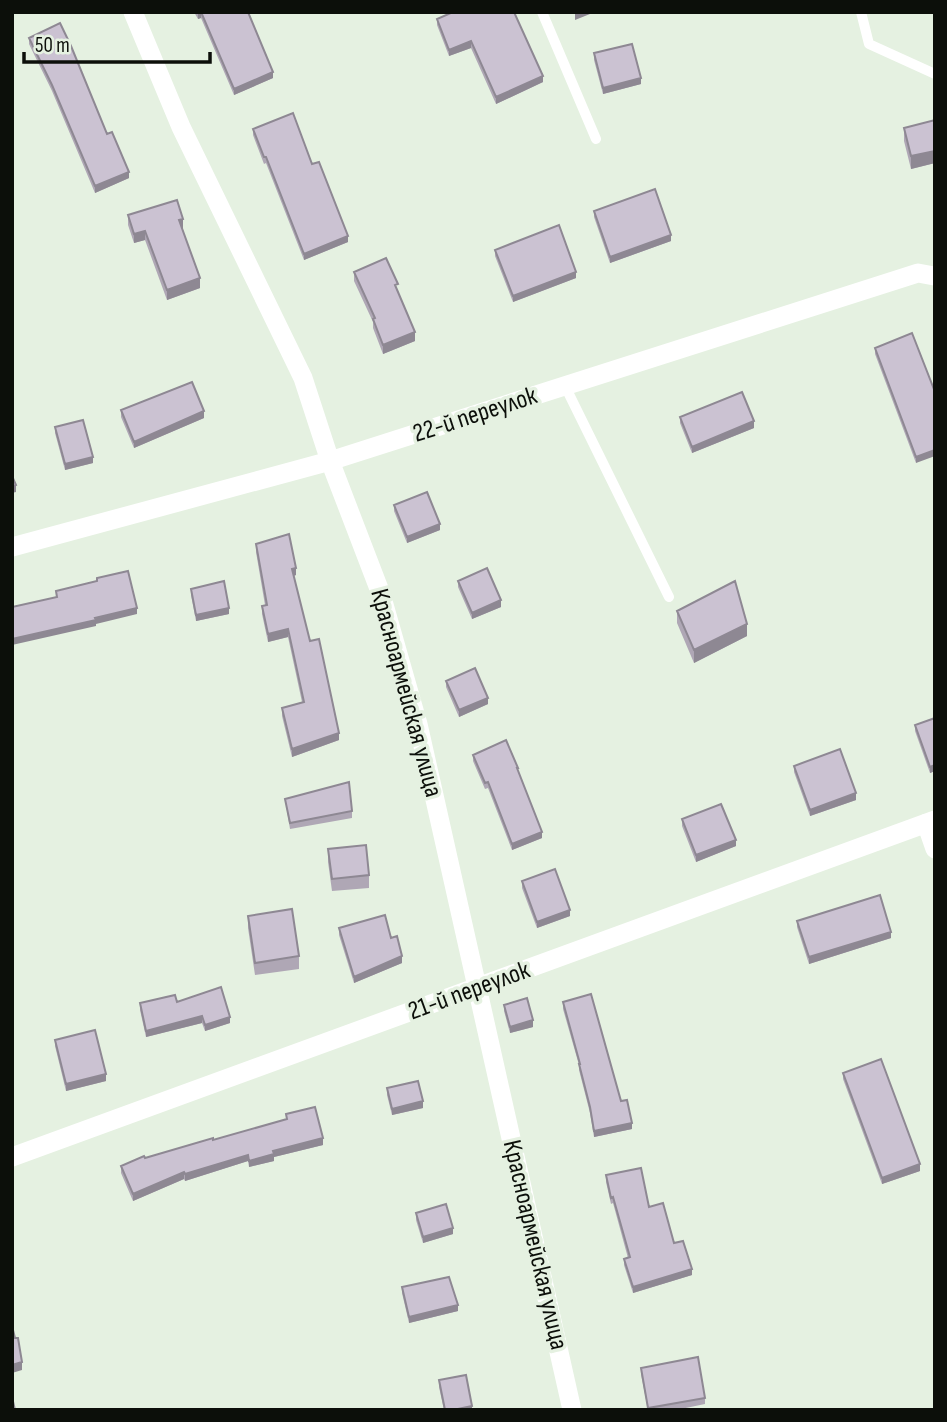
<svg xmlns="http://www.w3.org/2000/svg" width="947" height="1422" viewBox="0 0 947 1422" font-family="'Sofia Sans Condensed',sans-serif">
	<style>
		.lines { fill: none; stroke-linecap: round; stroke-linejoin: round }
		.service { stroke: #fff; stroke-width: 10 }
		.minor { stroke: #fff; stroke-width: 19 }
		.wall { fill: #afa7b5 }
		.shaded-wall { fill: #8e8893 }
		.building { fill: #cbc2d2; stroke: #8e8893; stroke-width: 2 }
		.labels { text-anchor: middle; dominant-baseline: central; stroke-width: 7; stroke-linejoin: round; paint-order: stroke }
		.street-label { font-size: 26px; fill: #0c0f0a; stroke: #e5f1e1 }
	</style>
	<rect width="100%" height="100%" fill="#e5f1e1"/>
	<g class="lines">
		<path class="service" d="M542 12 596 139
			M861 12 869 44 935 74
			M565 386 669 597"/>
		<path class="minor" d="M133 12 181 127 303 378 330 461 381 594 418 724 572 1410
			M12 547 330 461 918 273 934 276
			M926 823 935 849
			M12 1157 935 820"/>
	</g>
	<path class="wall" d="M194 12H248L273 78 234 95 201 18 198 19Z
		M437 19 543 82 496 104 471 48 449 56 437 25Z
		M29 38 107 134 129 178 95 193 52 91 29 44Z
		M594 53 641 84 603 94 594 60Z
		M935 120V163L911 169 904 141V128Z
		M253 129 312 164 348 242 304 260 266 163 264 164 253 135Z
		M594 211 671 241 610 263 594 217Z
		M128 215 183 229H182L200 288 167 300 145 240 134 243 128 225Z
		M495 250 576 278 513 302 495 256Z
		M354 272 398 291 415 341 383 354 373 328V322L354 281Z
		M875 348 935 392 916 463 875 354Z
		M121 410 204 418 134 448 121 417Z
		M680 417 754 428 692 453 680 423Z
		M55 427 93 463 65 470 55 433Z
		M394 505 440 530 407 543 394 511Z
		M256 544 296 575 294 576 310 641 339 740 292 757 282 716V708L302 702 288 637 268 642 262 614V606L265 605 256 552Z
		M458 581 501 607 472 619 458 587Z
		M191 589 229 614 196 621 191 595Z
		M677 611 747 636 694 663 677 623Z
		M446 681 488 704 459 717 446 687Z
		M935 718V771L930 773 915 731V725Z
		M473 755 518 772 542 838 512 850 488 788 485 789 473 761Z
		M794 766 856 800 810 816 794 772Z
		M285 799 352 811V818L290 829Z
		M682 819 736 846 696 862 682 826Z
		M328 849 369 875V888L332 891 328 862Z
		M522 881 570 916 537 928 522 888Z
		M248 916 299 956V969L255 975 248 928Z
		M797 921 891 938 809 964 797 927Z
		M339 928 391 938 402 963 354 983 339 935Z
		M177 1002 230 1023 205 1031 202 1023 146 1037 140 1010V1003Z
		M563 1002 621 1101 632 1129 594 1137 590 1113 579 1070V1065L563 1009Z
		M504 1005 533 1027 510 1033 504 1011Z
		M55 1040 106 1081 66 1091 55 1046Z
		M843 1073 920 1171 882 1184 843 1079Z
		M387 1088 423 1108 392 1115 387 1095Z
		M286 1114 323 1145 274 1157V1161L249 1167 248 1161 185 1181 184 1179 133 1201 121 1173V1166L145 1158 286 1120Z
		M606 1175 649 1207 674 1243 692 1275 633 1293 624 1265V1259L628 1258 613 1203 611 1204 606 1182Z
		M416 1213 453 1234 423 1243 416 1220Z
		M402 1287 458 1311 409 1323 402 1293Z
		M641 1368 705 1398V1404L676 1410H648L641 1374Z
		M439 1380 472 1410H444L439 1387Z"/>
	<path class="shaded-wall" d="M201 12V18L198 19V13Z
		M579 12H595L575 20V14Z
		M471 41V48L449 56V50Z
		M273 72V78L234 95V89Z
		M543 76V82L496 104V97Z
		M641 78V84L603 94V88Z
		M935 151V163L911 169V156Z
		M129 172V178L95 193V186Z
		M183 219V229L179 230V220Z
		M145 231V240L134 243V234Z
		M671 235V241L610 263V257Z
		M348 236V242L304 260V254Z
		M576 272V278L513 302V296Z
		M200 278V288L167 300V290Z
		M415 332V341L383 354V345Z
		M204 411V418L134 448V442Z
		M754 421V428L692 453V447Z
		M935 450V456L916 463V457Z
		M93 457V463L65 470V464Z
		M16 485V492L12 493V487Z
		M440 524V530L407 543V537Z
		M296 568V575L292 576V569Z
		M501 600V607L472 619V613Z
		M137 608V614L96 624V626L12 645V639Z
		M229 608V614L196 621V615Z
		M747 624V636L694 663V650Z
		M288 629V637L268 642V634Z
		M488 698V704L459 717V710Z
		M339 733V740L292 757V749Z
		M935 765V771L930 773V767Z
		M856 793V800L810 816V810Z
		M542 832V838L512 850V844Z
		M736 840V846L696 862V855Z
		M570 910V916L537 928V922Z
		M891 932V938L809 964V957Z
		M402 956V963L354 983V977Z
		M202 1016V1023L146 1037V1031Z
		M230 1017V1023L205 1031V1025Z
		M533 1020V1027L510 1033V1027Z
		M106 1074V1081L66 1091V1084Z
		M423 1101V1108L392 1115V1109Z
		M632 1123V1129L594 1137V1131Z
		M323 1138V1145L274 1157V1161L249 1167V1161L273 1151Z
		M248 1155V1161L185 1181V1174Z
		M920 1164V1171L882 1184V1178Z
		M184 1172V1179L133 1201V1194Z
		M453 1228V1234L423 1243V1237Z
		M692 1269V1275L633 1293V1287Z
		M458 1305V1311L409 1323V1317Z
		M22 1362V1370L12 1373V1365Z
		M472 1406V1410H453Z"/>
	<path class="building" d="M201 12H248L273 72 234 89Z
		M453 12H514L543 76 496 97 471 41 449 50 437 19Z
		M60 23 71 46 107 134 112 132 129 172 95 186 52 85 29 38Z
		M632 44 641 78 603 88 594 53Z
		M293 113 312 164 319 162 348 236 304 254 266 157H264L253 129Z
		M935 120V151L911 156 904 128Z
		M655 189 671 235 610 257 594 211Z
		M177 200 183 219 179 220 200 278 167 290 145 231 134 234 128 215Z
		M559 225 576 272 513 296 495 250Z
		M386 258 398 284 395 285 415 332 383 345 373 319 375 318 354 272Z
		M912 333 935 392V450L916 457 875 348Z
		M192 382 204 411 134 442 121 410Z
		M742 392 754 421 692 447 680 417Z
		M83 420 93 457 65 464 55 427Z
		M12 476 16 485 12 487Z
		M427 492 440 524 407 537 394 505Z
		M289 534 296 568 292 569 310 641 319 639 339 733 292 749 282 708 304 702 288 629 268 634 262 606 267 605 256 544Z
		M487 568 501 600 472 613 458 581Z
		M128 571 137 608 95 618 96 620 12 639V607L57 597 56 591 97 581V578Z
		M224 581 229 608 196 615 191 589Z
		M735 581 747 624 694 650 677 611Z
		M475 668 488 698 459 710 446 681Z
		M935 718V765L930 767 915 725Z
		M506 740 518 768H517L542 832 512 844 488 782 485 783 473 755Z
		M840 749 856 793 810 810 794 766Z
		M349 782 352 811 290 823 285 799Z
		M721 804 736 840 696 855 682 819Z
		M366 845 369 875 332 879 328 849Z
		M555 869 570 910 537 922 522 881Z
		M880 895 891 932 809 957 797 921Z
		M292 909 299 956 255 963 248 916Z
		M385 915 391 938 397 936 402 956 354 977 339 928Z
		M221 987 230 1017 205 1025 202 1016 146 1031 140 1003 175 995 177 1002Z
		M591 994 621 1101 627 1100 632 1123 594 1131 590 1107 579 1064H580L563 1002Z
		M527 998 533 1020 510 1027 504 1005Z
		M95 1030 106 1074 66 1084 55 1040Z
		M881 1059 920 1164 882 1178 843 1073Z
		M418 1081 423 1101 392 1109 387 1088Z
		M315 1107 323 1138 273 1151 274 1154 249 1161 248 1155 185 1174 184 1172 133 1194 121 1166 144 1156 145 1158 213 1138V1140L287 1119 286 1114Z
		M641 1168 649 1207 663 1203 674 1243 683 1241 692 1269 633 1287 624 1259 630 1257 613 1197 611 1198 606 1175Z
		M446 1204 453 1228 423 1237 416 1213Z
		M449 1277 458 1305 409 1317 402 1287Z
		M12 1326 15 1338H18L22 1362 12 1365Z
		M698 1357 705 1398 648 1408 641 1368Z
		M466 1375 472 1406 453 1410H445L439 1380Z
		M12 1397 15 1410H12Z"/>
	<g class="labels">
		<g class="street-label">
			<text transform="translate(475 415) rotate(-18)">22-й переулок</text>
			<text transform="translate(406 693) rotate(75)">Красноармейская улица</text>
			<text transform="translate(469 991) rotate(-20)">21-й переулок</text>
			<text transform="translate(535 1245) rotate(77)">Красноармейская улица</text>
		</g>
	</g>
	<rect width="947" height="1422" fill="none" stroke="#0c0f0a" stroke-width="28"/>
	<path d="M24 52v10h186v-10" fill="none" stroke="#0c0f0a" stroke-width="3.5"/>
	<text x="35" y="52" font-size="21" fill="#0c0f0a" stroke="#e5f1e1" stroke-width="5" paint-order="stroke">50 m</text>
</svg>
